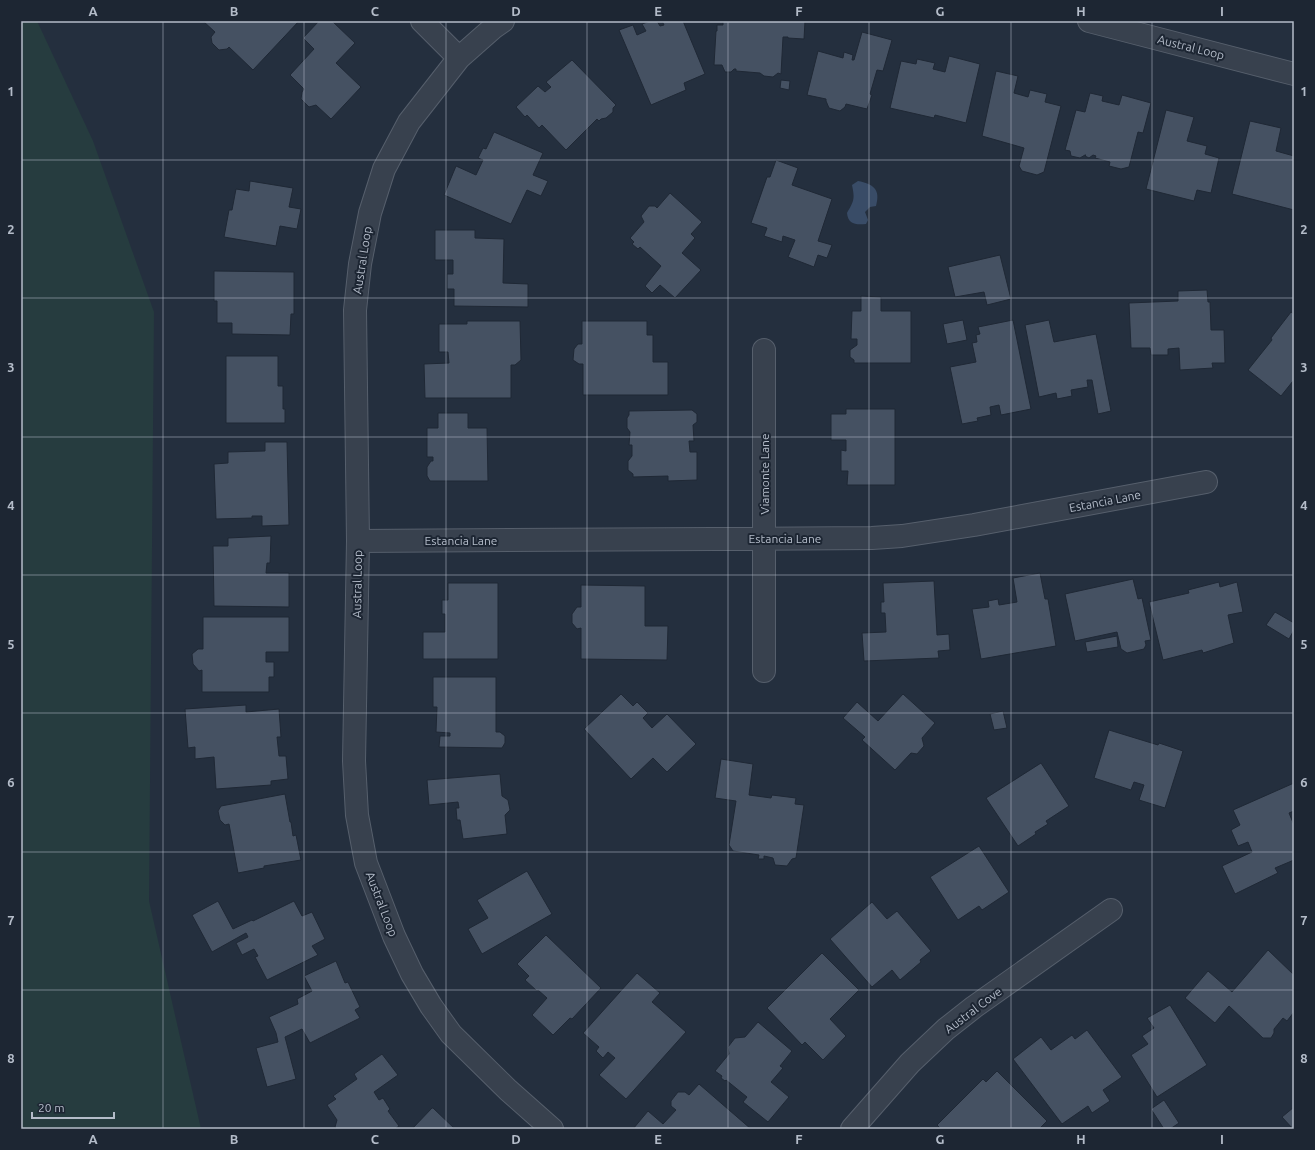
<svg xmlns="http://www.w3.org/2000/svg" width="1315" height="1150" viewBox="0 0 1315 1150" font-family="Ubuntu,sans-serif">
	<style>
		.green { fill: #263c3f }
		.water { fill: #394c67 }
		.building { fill: #455162; stroke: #1f2835 }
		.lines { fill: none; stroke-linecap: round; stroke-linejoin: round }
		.minor-casing { stroke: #565f6c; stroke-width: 24 }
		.minor { stroke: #38414e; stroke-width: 22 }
		.grid { fill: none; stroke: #b4bcc9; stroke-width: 1; stroke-opacity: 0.55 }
		.labels { text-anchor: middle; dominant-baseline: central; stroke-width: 4; stroke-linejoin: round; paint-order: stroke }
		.street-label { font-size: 12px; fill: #b4bcc9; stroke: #1d2633 }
		.neatline { fill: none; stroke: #b4bcc9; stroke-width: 1.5 }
		.grid-label { font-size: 13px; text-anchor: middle; font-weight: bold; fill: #b4bcc9 }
	</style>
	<rect width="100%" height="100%" fill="#242f3e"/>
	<path class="green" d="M21 21H37L93 141 154 312 149 901 201 1129H21Z"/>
	<path class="water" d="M858 181C873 184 881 189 876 206L870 207 865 212 868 220 866 224C855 225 848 224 847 213 854 201 855 199 852 185Z"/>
	<path class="building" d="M203 21H299L253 70 229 47 227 49 219 50 212 43 211 37 215 32Z
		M319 21H332L355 43 336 63 361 87 331 119 316 105 309 107 301 99 302 92 304 89 290 75 314 49 303 38Z
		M650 21H657L660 26 664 25 662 21H683L705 74 684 83 686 90 651 105 619 30 633 25 637 35 646 31 642 24Z
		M723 21H805L804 39 788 38V37H783L781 74 778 73 773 77 764 76 760 73 736 71V69H734L731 72H725L722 65H714L716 31H717V25H723Z
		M862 32 892 40 883 71 877 70 870 94 872 95 867 109 846 104 845 107 840 111 829 108 826 101V99L807 95 818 51 843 58 844 52 853 55 852 60H854Z
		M949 56 980 64 966 123 935 115 934 118 890 108 901 61 916 64 917 59 935 63 933 69 945 72Z
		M572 60 616 105 613 108V112L606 118 601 119 599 121 597 119 566 150 542 125 539 128 527 115 525 117 516 107 538 86 545 92 551 87 546 82Z
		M996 71 1018 76 1014 93 1028 97 1030 90 1047 94 1045 102 1061 106 1044 172 1037 175 1022 171 1019 166 1024 148 982 136Z
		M781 80 790 81 789 90 780 88Z
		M1090 93 1103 96 1102 101 1119 105 1122 95 1151 103 1143 133 1138 132 1129 167 1121 169 1109 166 1110 162 1095 158 1096 156 1093 155 1089 158 1085 156 1086 155H1085L1080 158 1071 156 1070 151 1065 150 1076 110 1085 112Z
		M1166 110 1194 117 1187 141 1207 146 1205 154 1219 158 1211 193 1197 190 1194 201 1146 189Z
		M1250 121 1281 128 1276 151 1294 156V210L1232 194Z
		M494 132 543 153 533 175 548 181 541 196 527 190 511 224 444 195 456 166 476 175 483 160 478 158 483 148 486 149Z
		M776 160 798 168 792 185 832 199 818 241 832 245 827 258 818 255 814 267 788 257 795 240 783 236 782 242 764 236 767 228 751 223 767 177H770Z
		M250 181 293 188 289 207 301 209 297 229 280 226 276 246 224 237 229 210H232L236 189 249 191Z
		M670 193 702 222 691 234 695 238 682 253 701 270 675 298 660 285 652 293 645 286 661 266 640 247 638 249 632 244 634 242 630 238 644 222 641 216 649 206H655L657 208Z
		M435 230H475V238L504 239 503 283 528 284V307L454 306V289H447V274H453V260H435Z
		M1000 255 1011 299 987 305 984 292 955 297 948 267Z
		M214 271 294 272V314H291L290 335 232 334V323H217V301H214Z
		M1207 290 1208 302H1210L1211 330H1224L1225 363H1212L1213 368 1180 370 1179 348 1168 349V355H1151L1150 348H1131L1129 303 1178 301V291Z
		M861 296 881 297V311H911V363H854V360L850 357V350L857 345V339H851L852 311H861Z
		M1291 312 1294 314V382L1293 381 1281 396 1248 370 1272 340 1271 338Z
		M963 320 967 340 947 344 943 324Z
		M1013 320 1031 409 1001 415 999 405 990 407 991 415 977 418 978 421 962 424 950 367 976 362 972 343 977 342 976 335 980 334 978 327Z
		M1049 320 1054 342 1096 334 1111 411 1098 414 1092 380H1087L1088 387 1071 390 1072 396 1057 399 1056 393 1039 397 1025 325Z
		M467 321H520L521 360 515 365H511V398H425L424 364 449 363 448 352H439V324H467Z
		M582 321H647V335H653V362H668V395H583V364H579L573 360 574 349 578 344H582Z
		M226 356H278V386H283V409H285V423H226Z
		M846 409H895V485H847L848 471H841V450L846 451V440H831V414H846Z
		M692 410 697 414V422L693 425 694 441H689L690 452H697V480L668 481V476L633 477V474L628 470V461L632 456V445H629L630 432 627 428V418L629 415V411Z
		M438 413H468V428H487L488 481H430L427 476V467L431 461H433V457H427V428H438Z
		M265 442H287L289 525 262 526V516H252V518L216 519 214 464 228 463V452L265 451Z
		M271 536 270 563H267L266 573H289V607L214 606 213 546H228V538Z
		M1040 573 1045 599H1048L1056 646 981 659 972 609 989 607 988 601 998 599 999 605 1017 602 1013 578Z
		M1133 579 1138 599 1142 598 1151 640 1145 641 1146 645 1144 649 1127 653 1121 649 1117 632 1075 641 1065 594Z
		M934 581 937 635 949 634 950 650 938 651 939 658 864 661 862 633 886 632 885 613H881V602H884L883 583Z
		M1219 582 1220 587 1237 582 1243 612 1228 615 1234 643 1203 653 1202 650 1163 660 1149 602 1189 593 1188 590Z
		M448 583H498V659H423V632H445V614H442V600H448Z
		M581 585 645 586V626H668L667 660 581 659V628L577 629 572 623V614L577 607H581Z
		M1275 612 1294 623V630L1289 639 1266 625Z
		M203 617H289V652H266V662H274V677H269V692H202V670L199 671 193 664 192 654 198 649H203Z
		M1117 636 1118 647 1087 652 1085 642Z
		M433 677H496V732H500L505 736V743L502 748 439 747 440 736H450V733L436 732 437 707H433Z
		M621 694 633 706 637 702 648 713 643 718 652 728 667 714 696 744 667 772 653 758 631 779 584 729Z
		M903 694 935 723 922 738 924 746 917 754 911 753 895 770 862 740 865 737 843 718 857 702 878 721Z
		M246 705V712L279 709 281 737H277L279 756H286L288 779 271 781V785L216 789 214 757 195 759V747L188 748 185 709Z
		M1003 711 1007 728 994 730 990 714Z
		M1109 730 1158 745 1159 743 1183 751 1165 808 1139 800 1144 785 1134 782 1131 790 1094 778Z
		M721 759 753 764 749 795 771 798 772 795 796 798 795 804 804 805 796 858 792 859 787 866 775 865 773 858 764 856V859H758L759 855 733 851 729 845 736 801 715 798Z
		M1041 763 1069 806 1046 821 1048 824 1035 832 1036 834 1018 846 986 798Z
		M500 774 502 796 508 800 510 810 505 815 507 834 463 839 460 820H457L456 808H459L458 802 429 805 427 780Z
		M1294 783V811L1289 813 1294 825V860L1275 868 1278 873 1235 894 1222 866 1252 852 1248 842 1238 846 1231 830 1240 825 1233 810Z
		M285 794 290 822H291L293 836 296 835 301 860 264 866V868L238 873 229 824 225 825 220 820 218 811 221 806Z
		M979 846 1009 892 982 910 979 906 958 920 930 877Z
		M527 871 552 914 482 954 468 929 488 918 477 900Z
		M218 901 233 929 252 920 253 921 294 901 302 916 312 912 325 939 312 946 318 955 267 980 255 957 258 956 254 949 242 955 236 943 248 937 246 933 212 952 192 915Z
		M872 902 887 919 897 911 931 951 920 960 921 962 900 980 892 970 872 987 830 939Z
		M546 935 601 988 572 1019 570 1018 553 1035 532 1015 547 998 538 990 537 991 525 980 529 976 517 964Z
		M1268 950 1294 975V1012L1287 1021 1283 1018 1274 1029V1033L1271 1038H1263L1229 1006 1215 1023 1185 998 1208 971 1232 992Z
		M822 953 859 990 830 1019 846 1036 823 1060 805 1042 802 1045 767 1008Z
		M336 961 345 983 348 982 360 1007 355 1010 360 1018 310 1043 302 1029 285 1037 296 1079 267 1087 256 1048 278 1042 276 1033 269 1017 298 1004 297 999 312 991 304 976Z
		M637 973 660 993 652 1002 686 1032 626 1099 599 1075 615 1058 608 1052 603 1058 596 1051 599 1047 583 1033Z
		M1170 1005 1207 1065 1157 1097 1131 1055 1148 1044 1142 1036 1154 1028 1147 1018Z
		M758 1022 792 1051 780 1066 783 1068 771 1082 789 1097 768 1122 743 1102 747 1097 726 1080 725 1081 721 1078 722 1076 715 1071 729 1054 728 1047 735 1038 745 1037Z
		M1087 1030 1122 1077 1103 1090 1110 1101 1092 1113 1088 1106 1062 1124 1013 1059 1041 1037 1051 1050 1072 1035 1075 1039Z
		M382 1054 398 1075 374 1092 379 1100 383 1098 390 1109 388 1111 399 1126 395 1129H337L335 1127 337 1120 327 1105 336 1099 333 1096 357 1079 354 1074Z
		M997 1071 1047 1121 1039 1129H941L937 1125 983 1079 986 1082Z
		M699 1084 751 1129H633L648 1111 663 1124 676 1110 671 1106V1101L678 1092H685L689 1095Z
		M1164 1100 1179 1123 1170 1129H1164L1151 1109Z
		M1294 1107V1129H1293L1282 1117Z
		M432 1108H433L455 1129H412Z"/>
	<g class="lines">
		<g class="minor-casing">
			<path id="minor" d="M422 21 459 58
				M503 21 493 28 459 58 409 122 384 169 370 213 360 264 355 310 358 541 354 761 357 815 366 863 394 936 412 974 431 1006 451 1034 508 1090 552 1129
				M1089 21 1294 74
				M764 350V671
				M358 541 872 538 902 536 974 525 1206 482
				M852 1129 910 1063 946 1029 974 1007 1111 910"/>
		</g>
		<use href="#minor" class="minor"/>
	</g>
	<path class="grid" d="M163 21V1129M304 21V1129M446 21V1129M587 21V1129M728 21V1129M869 21V1129M1011 21V1129M1152 21V1129M21 160H1294M21 298H1294M21 437H1294M21 575H1294M21 713H1294M21 852H1294M21 990H1294"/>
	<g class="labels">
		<g class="street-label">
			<text transform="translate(1191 47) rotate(14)">Austral Loop</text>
			<text transform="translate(362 260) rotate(-81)">Austral Loop</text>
			<text transform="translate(764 474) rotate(-90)">Viamonte Lane</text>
			<text transform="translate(1105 501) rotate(-11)">Estancia Lane</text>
			<text x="785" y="538">Estancia Lane</text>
			<text x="461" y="540">Estancia Lane</text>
			<text transform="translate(357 584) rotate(-89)">Austral Loop</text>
			<text transform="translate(382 904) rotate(69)">Austral Loop</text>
			<text transform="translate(973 1010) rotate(-37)">Austral Cove</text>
		</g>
	</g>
	<rect width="1315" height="1150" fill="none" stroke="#1d2633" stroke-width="44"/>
	<path d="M32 1112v6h82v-6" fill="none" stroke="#b4bcc9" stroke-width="2"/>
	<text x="38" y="1112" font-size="12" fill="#b4bcc9" stroke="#1d2633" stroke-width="3" paint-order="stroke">20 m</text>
	<rect x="22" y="22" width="1271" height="1106" class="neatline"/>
	<g class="grid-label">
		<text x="93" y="16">A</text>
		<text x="234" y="16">B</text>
		<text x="375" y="16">C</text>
		<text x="516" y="16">D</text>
		<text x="658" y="16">E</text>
		<text x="799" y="16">F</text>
		<text x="940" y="16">G</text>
		<text x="1081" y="16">H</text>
		<text x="1222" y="16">I</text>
		<text x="11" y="96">1</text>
		<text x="1304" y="96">1</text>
		<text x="11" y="234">2</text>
		<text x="1304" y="234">2</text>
		<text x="11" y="372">3</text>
		<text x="1304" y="372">3</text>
		<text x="11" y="510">4</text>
		<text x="1304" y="510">4</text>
		<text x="11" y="649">5</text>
		<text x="1304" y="649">5</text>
		<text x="11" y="787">6</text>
		<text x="1304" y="787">6</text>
		<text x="11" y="925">7</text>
		<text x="1304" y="925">7</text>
		<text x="11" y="1063">8</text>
		<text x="1304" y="1063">8</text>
		<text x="93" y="1144">A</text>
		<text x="234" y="1144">B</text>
		<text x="375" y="1144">C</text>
		<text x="516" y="1144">D</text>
		<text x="658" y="1144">E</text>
		<text x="799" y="1144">F</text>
		<text x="940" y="1144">G</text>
		<text x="1081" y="1144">H</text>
		<text x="1222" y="1144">I</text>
	</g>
</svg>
